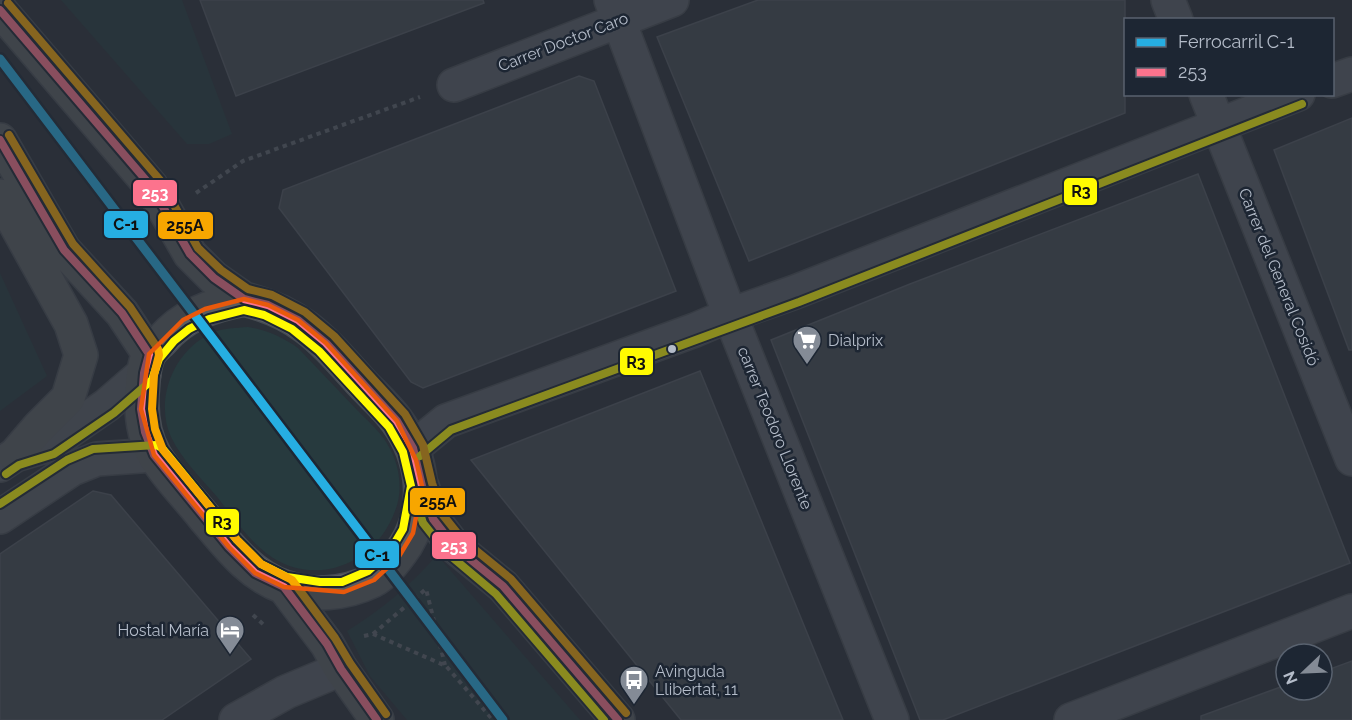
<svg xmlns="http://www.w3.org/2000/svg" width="1352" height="720" viewBox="0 0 1352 720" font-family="Raleway,sans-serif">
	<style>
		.green { fill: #273a3e }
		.building { fill: #444950; stroke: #52575f; stroke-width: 1.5 }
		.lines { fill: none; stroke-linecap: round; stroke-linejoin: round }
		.street-casing { stroke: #484c53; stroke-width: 36 }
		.secondary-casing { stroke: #484c53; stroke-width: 36 }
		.highway-casing { stroke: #474c53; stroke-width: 36 }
		.path { stroke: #5d636a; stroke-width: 4; stroke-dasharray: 4.5 4.5; stroke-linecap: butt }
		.street { stroke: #5a5e66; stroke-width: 33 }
		.secondary { stroke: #595d64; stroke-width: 33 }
		.highway { stroke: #5a5d60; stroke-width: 33 }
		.bus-1-casing { stroke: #1d2633; stroke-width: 12 }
		.bus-2-casing { stroke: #1d2633; stroke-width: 12 }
		.bus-3-casing { stroke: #1d2633; stroke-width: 12 }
		.bus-1 { stroke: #fc738d; stroke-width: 8 }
		.bus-2 { stroke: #fffb01; stroke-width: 8 }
		.bus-3 { stroke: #f7a600; stroke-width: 8 }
		.rail-1-casing { stroke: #1d2633; stroke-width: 14 }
		.rail-1 { stroke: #26aee2; stroke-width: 9 }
		.marked { fill: none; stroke: #e8590c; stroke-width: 4.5; stroke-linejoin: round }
		.bus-dot { fill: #b4bcc9; stroke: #1d2633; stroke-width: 2 }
		.labels { text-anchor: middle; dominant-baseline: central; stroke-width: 5; stroke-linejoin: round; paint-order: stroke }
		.street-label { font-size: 16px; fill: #b4bcc9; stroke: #1d2633 }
		.poi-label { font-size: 16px; fill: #b4bcc9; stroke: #1d2633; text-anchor: start }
		.line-badge { stroke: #1d2633; stroke-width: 2 }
		.badge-label { font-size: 16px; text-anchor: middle; font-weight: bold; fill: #fff }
		.pale-badge-label { font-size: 16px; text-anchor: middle; font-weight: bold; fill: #111 }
	</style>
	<rect width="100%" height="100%" fill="#2a3038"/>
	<path class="green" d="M61 0H182L232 134 209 144H187Z
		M0 273 47 376 0 411Z
		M248 327C267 330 282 337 298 348 318 369 338 390 358 411 369 422 383 434 390 449 400 467 403 492 395 511 376 564 314 590 266 553 247 538 233 517 218 498 202 479 182 460 171 437 154 399 174 350 212 333 223 328 236 328 248 327Z
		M437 555 580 720H407L370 676 347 631C381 610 411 585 437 555Z"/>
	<path class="building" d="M200 0H483L484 3 236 96Z
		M758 0H1125V113L749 261 657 37Z
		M579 76 594 81 676 291 423 388 411 382 279 208 283 190Z
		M1352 118V350H1349L1274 150Z
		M1198 174 1350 563 943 720H920L771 340 910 284Z
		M700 371 812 645 843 720H681L471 460Z
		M93 491 111 495 251 659 162 720H0V554Z
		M1352 661V720H1201V716L1286 685V690H1322V672Z"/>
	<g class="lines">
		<g class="street-casing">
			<path id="street" d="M611 0 730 315 892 720
				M1168 0 1176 20
				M1332 81 1352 74
				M454 85 672 0
				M1206 94 1352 459
				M413 448 446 421 695 330 730 315 795 292 1298 94
				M236 720 286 692 341 669
				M1071 720 1352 611"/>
		</g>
		<g class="secondary-casing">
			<path id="secondary" d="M0 465 15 455 49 445 107 405 144 373
				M0 517 72 469 97 459 154 455"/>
		</g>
		<g class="highway-casing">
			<path id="highway" d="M0 10 151 186 190 254 214 278 244 299
				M0 140 64 250 122 313 149 354
				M0 196 71 324 81 355 68 398 39 427 15 455
				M244 299C301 313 322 339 360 381 372 394 387 407 397 421 423 457 430 506 406 545 398 557 386 574 372 581 345 594 313 597 284 587 249 575 226 543 203 516 188 497 167 476 155 456 144 438 141 415 142 394 143 382 143 366 149 354 152 349 157 345 161 341 183 315 212 305 244 299Z
				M422 486 433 519 454 546 503 586 618 720
				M284 587 327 644 341 669 377 720"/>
		</g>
		<path class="path" d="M196 193 243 161 420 97
			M253 615 265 626
			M373 634 426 589 445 665
			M364 636 373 634 446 666 493 720"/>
		<use href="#street" class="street"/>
		<use href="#secondary" class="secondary"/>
		<use href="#highway" class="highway"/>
		<g class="bus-1-casing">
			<path id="bus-1" d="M0 10 151 186 190 254 214 278 244 299 268 305 298 320 326 343 397 421 413 448 422 486 433 519 454 546 503 586 618 720
				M0 140 64 250 122 313 149 354
				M149 354 144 373 141 409 145 432 154 455 229 547 255 573 284 587 327 644 341 669 377 720"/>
		</g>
		<g class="bus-2-casing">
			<path id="bus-2" d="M420 456 451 430 799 302 1302 104
				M412 489 423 523 446 552 496 594 604 720
				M0 504 67 460 93 449 156 445 162 448 237 540 261 564 287 577 320 582H342L368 571 390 551 403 529 411 486 403 452 389 427 319 351 292 329 264 315 244 310 209 319 189 329 174 341 159 359 152 380 114 413 54 454 19 465 6 474"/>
		</g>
		<g class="bus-3-casing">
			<path id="bus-3" d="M8 3 160 180 198 248 221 270 248 289 272 295 305 312 334 336 405 414 423 445 432 483 442 514 462 539 511 579 626 713
				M9 135 73 244 130 307 158 349 159 355 154 375 152 409 155 429 163 450 237 540 261 564 292 580 335 638 350 663 386 714"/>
		</g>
		<use href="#bus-1" class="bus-1"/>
		<use href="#bus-2" class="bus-2"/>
		<use href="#bus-3" class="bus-3"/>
		<g class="rail-1-casing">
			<path id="rail-1" d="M0 59 503 720"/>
		</g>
		<use href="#rail-1" class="rail-1"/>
	</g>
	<path d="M0 0H1352V720H0ZM244 299 268 305 298 320 326 343 397 421 416 460 422 486 413 533 398 558 374 580 344 592 284 587 255 573 229 547 154 455 141 409 149 354 183 320 205 309Z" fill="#2a3038" fill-opacity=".55" fill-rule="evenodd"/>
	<path class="marked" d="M244 299 268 305 298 320 326 343 397 421 416 460 422 486 413 533 398 558 374 580 344 592 284 587 255 573 229 547 154 455 141 409 149 354 183 320 205 309Z"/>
	<defs>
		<g id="supermarket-pin" transform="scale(1.5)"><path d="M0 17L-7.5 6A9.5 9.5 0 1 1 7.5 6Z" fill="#848b96" stroke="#1d2633"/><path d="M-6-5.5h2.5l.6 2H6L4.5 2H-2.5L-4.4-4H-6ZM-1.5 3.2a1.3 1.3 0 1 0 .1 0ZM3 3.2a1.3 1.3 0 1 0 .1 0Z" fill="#fff"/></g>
		<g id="hotel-pin" transform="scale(1.5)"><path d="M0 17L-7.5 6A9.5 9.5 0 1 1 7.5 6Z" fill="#848b96" stroke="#1d2633"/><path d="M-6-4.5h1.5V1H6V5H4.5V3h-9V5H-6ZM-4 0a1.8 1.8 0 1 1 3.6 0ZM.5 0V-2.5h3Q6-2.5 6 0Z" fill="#fff"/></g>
		<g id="bus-pin" transform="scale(1.5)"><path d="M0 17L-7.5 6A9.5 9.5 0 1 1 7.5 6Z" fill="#848b96" stroke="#1d2633"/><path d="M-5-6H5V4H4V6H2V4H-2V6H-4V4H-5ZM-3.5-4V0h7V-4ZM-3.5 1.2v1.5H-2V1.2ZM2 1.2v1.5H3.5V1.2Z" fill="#fff"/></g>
	</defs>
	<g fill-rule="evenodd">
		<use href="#supermarket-pin" x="807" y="340"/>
		<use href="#hotel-pin" x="230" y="630"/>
		<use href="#bus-pin" x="634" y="680"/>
	</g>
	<circle class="bus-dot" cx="672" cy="349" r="5"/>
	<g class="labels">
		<g class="street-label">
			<text transform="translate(563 42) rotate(-21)">Carrer Doctor Caro</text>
			<text transform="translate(1279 277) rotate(68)">Carrer del General Cosidó</text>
			<text transform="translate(775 428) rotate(68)">carrer Teodoro Llorente</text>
		</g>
		<g class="poi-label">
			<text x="828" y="340">Dialprix</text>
			<text x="209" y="630" text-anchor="end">Hostal María</text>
			<text x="655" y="671">Avinguda<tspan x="655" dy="18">Llibertat, 11</tspan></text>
		</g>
	</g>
	<g class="line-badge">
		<rect x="1063" y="177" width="35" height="29" rx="6" fill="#fffb01"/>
		<rect x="132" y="179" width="46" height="28" rx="6" fill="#fc738d"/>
		<rect x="103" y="210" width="46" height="29" rx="6" fill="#26aee2"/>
		<rect x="157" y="211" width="57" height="29" rx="6" fill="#f7a600"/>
		<rect x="619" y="347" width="35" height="29" rx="6" fill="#fffb01"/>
		<rect x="409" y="487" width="57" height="29" rx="6" fill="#f7a600"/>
		<rect x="205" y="508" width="35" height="28" rx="6" fill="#fffb01"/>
		<rect x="431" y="531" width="46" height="29" rx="6" fill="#fc738d"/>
		<rect x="354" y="540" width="46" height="29" rx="6" fill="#26aee2"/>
	</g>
	<g class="badge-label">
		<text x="155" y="199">253</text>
		<text x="454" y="552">253</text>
	</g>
	<g class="pale-badge-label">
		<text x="1081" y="197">R3</text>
		<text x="126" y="230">C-1</text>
		<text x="185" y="231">255A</text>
		<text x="636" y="368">R3</text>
		<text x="438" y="507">255A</text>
		<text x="222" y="528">R3</text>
		<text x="377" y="561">C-1</text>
	</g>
	<rect x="1124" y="18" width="210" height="78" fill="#1d2633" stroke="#59626f" stroke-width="1.5"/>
	<rect x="1136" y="38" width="30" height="9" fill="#26aee2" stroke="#59626f" stroke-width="1.5"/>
	<text x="1178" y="48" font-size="18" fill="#b4bcc9">Ferrocarril C-1</text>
	<rect x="1136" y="68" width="30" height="9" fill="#fc738d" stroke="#59626f" stroke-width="1.5"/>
	<text x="1178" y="78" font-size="18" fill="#b4bcc9">253</text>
	<g transform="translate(1304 672) rotate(247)"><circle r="28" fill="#1d2633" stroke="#59626f" stroke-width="1.5"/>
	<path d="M0-4.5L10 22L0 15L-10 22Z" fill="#848b96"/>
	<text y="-9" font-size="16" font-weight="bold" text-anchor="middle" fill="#b4bcc9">N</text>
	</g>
</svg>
